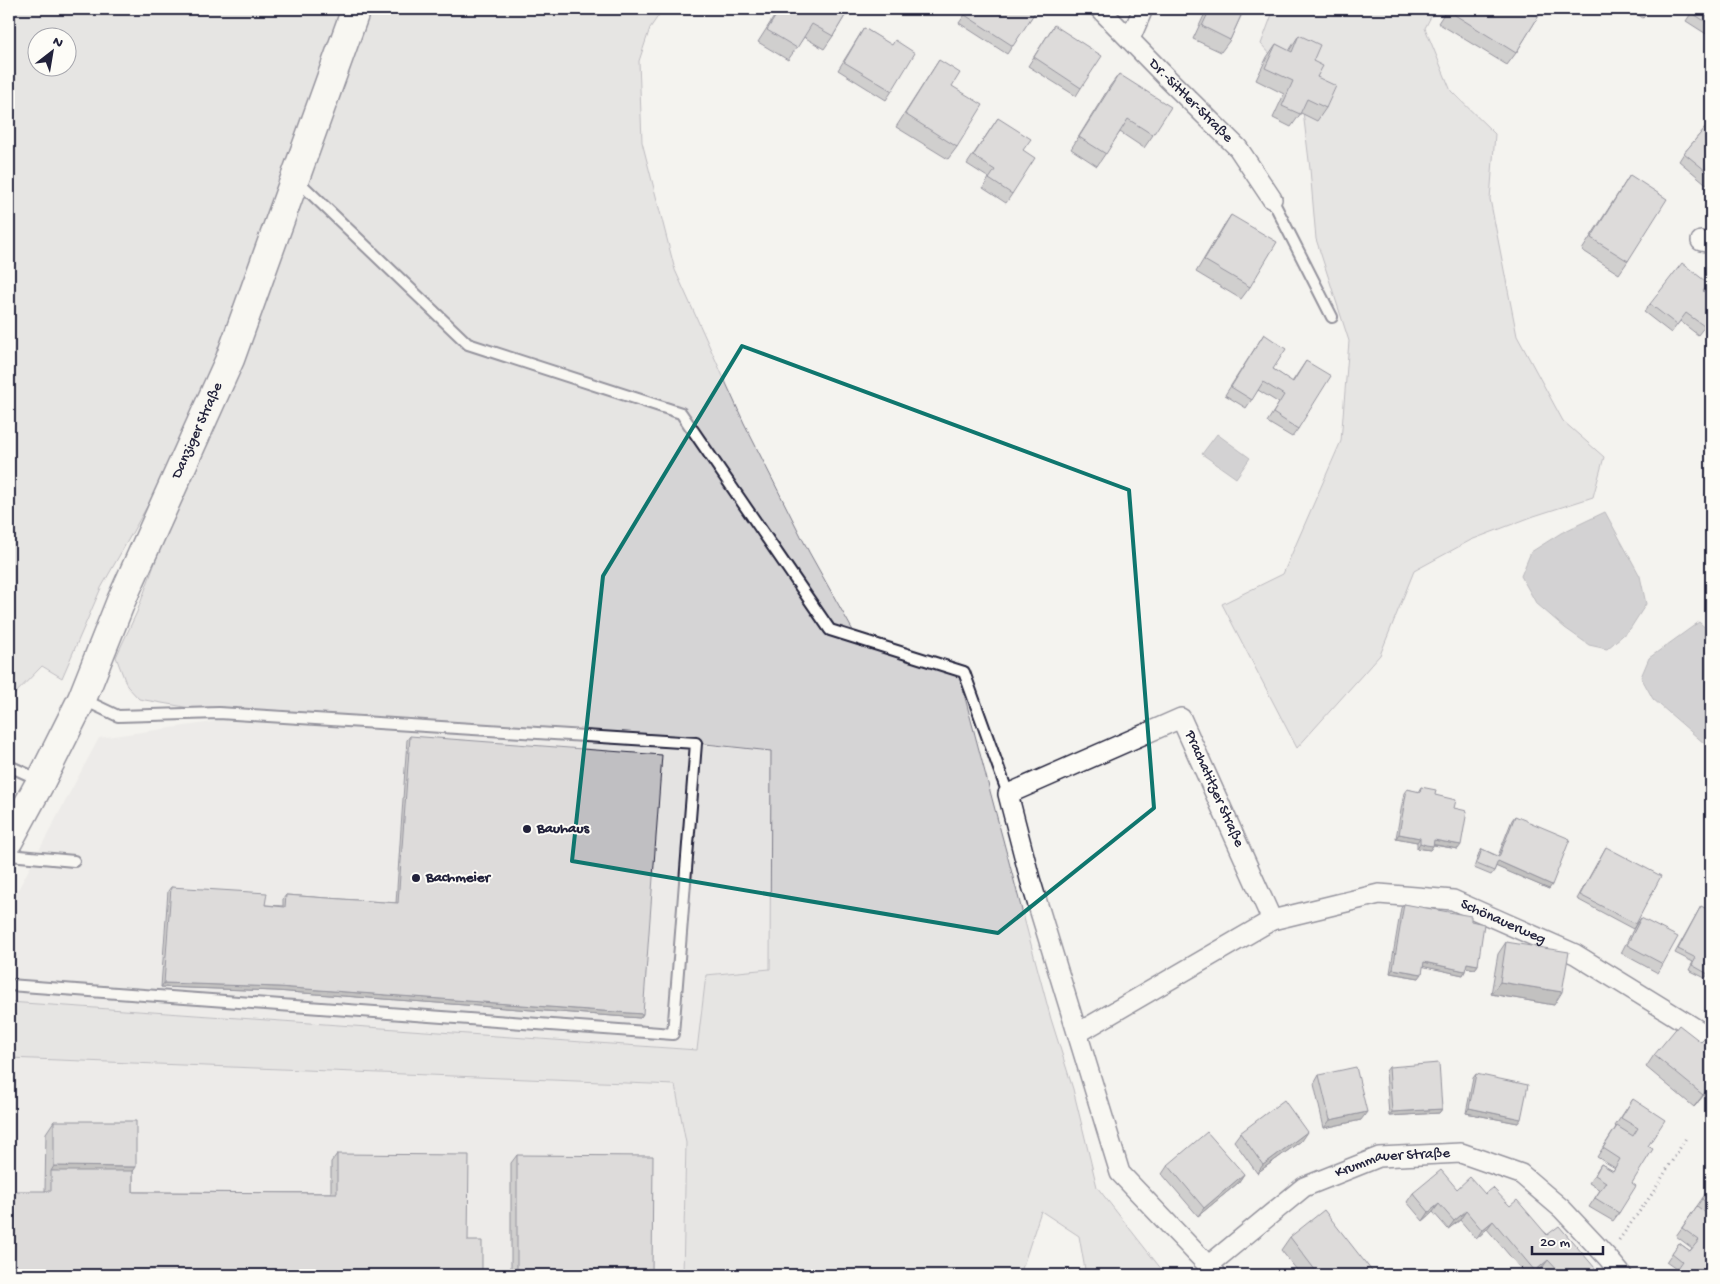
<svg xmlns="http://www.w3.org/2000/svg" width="1720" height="1284" viewBox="0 0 1720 1284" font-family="'Gochi Hand',sans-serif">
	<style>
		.built { fill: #e4e3e2 }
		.green { fill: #d5d4d5; stroke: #7c7b88; fill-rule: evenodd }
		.water { fill: #acacb2; stroke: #757582 }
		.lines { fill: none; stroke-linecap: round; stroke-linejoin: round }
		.lane-casing { stroke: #22223b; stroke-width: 14 }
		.street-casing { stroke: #22223b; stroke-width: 22 }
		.secondary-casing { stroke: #22223b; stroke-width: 31 }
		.path { stroke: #22223b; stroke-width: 3; stroke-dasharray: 1 4; stroke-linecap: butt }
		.lane { stroke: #fdfcf7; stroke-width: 10 }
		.street { stroke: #fdfcf7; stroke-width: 19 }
		.secondary { stroke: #fdfcf7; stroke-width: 28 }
		.wall { fill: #a5a4a7; stroke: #22223b }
		.shaded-wall { fill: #868688; stroke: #22223b }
		.building { fill: #c0bfc2; stroke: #22223b }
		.marked { fill: none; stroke: #0f766e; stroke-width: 4; stroke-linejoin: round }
		.poi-dot { fill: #22223b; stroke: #fdfcf7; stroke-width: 2 }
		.labels { text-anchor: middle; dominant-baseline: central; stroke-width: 4; stroke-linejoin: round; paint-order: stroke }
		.street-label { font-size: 15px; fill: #22223b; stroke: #fdfcf7 }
		.poi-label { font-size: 15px; font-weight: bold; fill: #22223b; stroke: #fdfcf7; text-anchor: start }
	</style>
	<rect width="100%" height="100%" fill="#f4f3ef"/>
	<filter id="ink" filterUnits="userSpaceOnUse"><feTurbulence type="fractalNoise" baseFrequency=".02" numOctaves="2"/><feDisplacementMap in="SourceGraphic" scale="10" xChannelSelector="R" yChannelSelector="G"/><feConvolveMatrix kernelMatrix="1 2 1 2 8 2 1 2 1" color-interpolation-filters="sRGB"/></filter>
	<g filter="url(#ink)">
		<path class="built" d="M272 709 771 751 770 969 706 975 698 1050 9 1002V905L20 886 99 738 206 723Z
			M9 1058 675 1085 686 1143 683 1275H9Z"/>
		<path class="green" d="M9 9H663L650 28 639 61 642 142 675 270 744 423 809 552 856 636 956 664 1051 1019 1073 1089 1097 1187 1166 1275H1086L1079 1236 1041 1211 1020 1275H683L686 1143 675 1085 9 1058V1002L697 1050 706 975 770 969 771 751 696 743 219 713 139 699 127 686 116 657 137 612 228 363 101 588 62 678 42 666 9 700ZM38 38H68V68H38Z
			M1274 9H1435L1425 28 1451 91 1495 134 1490 199 1517 336 1563 421 1604 457 1593 497 1534 516 1471 540 1414 571 1380 655 1297 748 1222 604 1283 574 1341 441 1349 341 1316 239 1310 169 1300 87 1261 44Z"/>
		<path class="water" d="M1217 434 1250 458 1236 478 1202 454Z
			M1605 512 1640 576 1646 604 1630 629 1607 649 1589 645 1565 628 1536 603 1521 576 1531 552 1561 533Z
			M1699 622 1711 633V746L1705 744 1653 699 1641 677 1649 658Z"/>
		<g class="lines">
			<g class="lane-casing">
				<path id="lane" d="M297 180 468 344 681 413 830 630 964 672 1008 794
					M1272 199 1332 317
					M9 766 40 780
					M9 855 74 861
					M9 985 673 1034 696 743 219 713 118 716 82 699"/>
			</g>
			<g class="street-casing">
				<g id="street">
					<path id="s1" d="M1100 9 1169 80 1238 148 1272 199"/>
					<path d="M1130 39 1143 9"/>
					<path d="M1701 241 1711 243"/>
					<path id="s2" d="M1272 920 1379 894 1453 900 1575 954 1711 1038"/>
					<path d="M1078 1033 1272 920 1181 718 1008 794 1030 879 1120 1173 1217 1275"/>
					<path id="s3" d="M1209 1265 1304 1187 1379 1157 1461 1153 1521 1174 1562 1209 1607 1257 1622 1275"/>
				</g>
			</g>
			<g class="secondary-casing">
				<g id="secondary">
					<path id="s4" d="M9 840 41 781 82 699 121 601 230 359 356 9"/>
				</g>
			</g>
			<path class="path" d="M1711 99 1710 101 1711 102
				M1707 222 1711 211
				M1619 1240 1652 1194 1686 1138"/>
			<use href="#lane" class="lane"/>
			<use href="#street" class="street"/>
			<use href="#secondary" class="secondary"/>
		</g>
		<path class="wall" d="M779 9H849L833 36 824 49 804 37 788 60 758 42Z
			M969 9H1037L1007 54 959 23Z
			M1207 9H1244L1230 40 1221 52 1193 39Z
			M1447 9H1550L1546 15 1541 12 1516 53 1507 65 1438 23Z
			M1629 9H1650L1643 18Z
			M1694 9H1711V37L1686 21Z
			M1054 25 1081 88 1076 96 1028 66Z
			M864 28 891 45 892 91 886 100 838 70Z
			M1299 35 1313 61 1326 108 1317 121 1301 113 1291 127 1273 118 1284 94 1256 80 1267 57 1276 44 1289 51Z
			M939 60 952 86 957 147 948 159 896 127Z
			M1119 74 1153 135 1144 148 1120 132 1097 166 1071 149 1110 86Z
			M998 118 1023 150 1012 194 1006 203 983 188 989 178 967 164Z
			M1711 121V188L1679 161 1684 153Z
			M1630 175 1628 261 1619 274 1582 250Z
			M1231 215 1250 287 1241 299 1196 272 1223 227Z
			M1704 291 1711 318 1698 335 1680 321 1671 333 1644 312 1650 304Z
			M1264 334 1273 369 1292 382 1306 361 1298 429 1292 437 1267 422 1279 403 1258 390 1246 408 1225 395Z
			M410 736 643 1014 640 1018 276 991 161 987 168 891 171 887 265 905 283 906V899L286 895 396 903 407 740Z
			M1421 787 1454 808 1458 849 1433 845 1430 850 1417 848V842L1396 838 1404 793 1407 789 1418 792Z
			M1515 816 1549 889 1496 866 1494 871 1491 875 1474 868 1479 853 1482 849 1498 856 1512 820Z
			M1606 847 1636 924 1633 929 1577 899Z
			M1404 904 1471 921 1478 965 1475 969 1466 967 1465 971 1463 975 1423 966 1419 978 1390 973 1401 908Z
			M1701 906 1711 922V972H1710L1705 978 1689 970 1693 962 1675 953Z
			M1641 918 1663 964 1658 973 1621 953 1635 926Z
			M1506 942 1554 1005 1491 994 1498 954Z
			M1701 1042 1711 1043V1086L1694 1107 1646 1067 1654 1055Z
			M1389 1067 1442 1109 1439 1113 1389 1116 1386 1071Z
			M1476 1074 1518 1123 1466 1113 1473 1078Z
			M1319 1075 1361 1120 1324 1128 1314 1084Z
			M1633 1099 1648 1146 1619 1213 1613 1221 1589 1207 1600 1190 1589 1183 1601 1164 1613 1171 1615 1168 1597 1157 1616 1127 1615 1126Z
			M54 1121 133 1171V1192L331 1193V1162L337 1154 468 1241 45 1191 46 1133Z
			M1240 1133 1301 1141 1257 1173 1234 1141Z
			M517 1155 652 1275H511V1163Z
			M1168 1165 1244 1174 1238 1183 1198 1216 1162 1174Z
			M1711 1186V1261L1676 1269 1666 1262 1679 1243 1690 1251 1692 1248 1676 1236Z
			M1457 1189 1485 1194 1510 1206 1601 1275H1549L1542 1268 1533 1275H1526L1487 1229 1476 1239 1460 1220 1448 1229 1433 1212 1423 1221 1407 1202 1413 1193Z
			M1290 1237 1375 1275H1301L1281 1250Z"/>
		<path class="shaded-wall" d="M1399 834 1420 838 1417 842 1396 838Z
			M1434 840 1461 845 1458 849 1431 844Z
			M1420 843 1433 846 1430 850 1417 848Z
			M1498 861 1552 885 1549 889 1495 866Z
			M1424 962 1465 971 1463 975 1421 966Z
			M1467 963 1478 965 1475 969 1464 967Z
			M1393 969 1422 974 1419 978 1390 973Z
			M1500 982 1562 992 1554 1005 1491 994Z
			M164 983 279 987 643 1014 640 1018 276 991 161 987Z
			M1711 1084V1086L1694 1107 1703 1095Z
			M1469 1108 1521 1119 1518 1123 1466 1113Z
			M1442 1109 1439 1113 1389 1116 1392 1112Z
			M1367 1112 1361 1120 1324 1128 1330 1120Z
			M1307 1132 1301 1141 1257 1173 1263 1165Z
			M54 1166 136 1167 127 1180 51 1171Z
			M1244 1174 1238 1183 1198 1216 1204 1208Z
			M1439 1204 1433 1212 1423 1221 1429 1212Z
			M1466 1211 1460 1220 1448 1229 1454 1221Z
			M1493 1221 1487 1229 1476 1239 1482 1230Z
			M1548 1260 1542 1268 1533 1275H1532L1535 1271Z"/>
		<path class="building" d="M780 9H849L833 36 812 24 797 48 767 30Z
			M969 9H1037L1013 46 965 15Z
			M1210 9H1244L1230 40 1202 26Z
			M1448 9H1543L1516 53 1447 10Z
			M1694 9H1711V25L1692 13Z
			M1054 25 1102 56 1081 88 1034 57Z
			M864 28 892 45 895 40 915 53 892 91 844 62Z
			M1299 35 1320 45 1313 61 1323 66 1317 77 1336 86 1326 108 1307 99 1300 114 1282 106 1293 81 1265 68 1276 44 1292 52Z
			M939 60 960 73 952 86 983 105 957 147 905 114Z
			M1119 74 1171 107 1153 135 1128 119 1106 154 1079 137Z
			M998 118 1031 139 1023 150 1035 158 1012 194 989 179 995 170 973 156Z
			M1711 121V175L1684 153Z
			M1630 175 1667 199 1628 261 1591 238Z
			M1231 215 1277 242 1250 287 1204 260Z
			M1682 263 1709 284 1703 291 1711 297V317L1704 326 1686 313 1677 325 1650 304Z
			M1264 334 1286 349 1273 369 1293 382 1306 361 1331 376 1298 429 1273 413 1284 395 1263 382 1252 400 1231 387Z
			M410 736 662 755 643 1014 279 987 164 983 171 887 267 893 265 905 285 907 286 895 398 903Z
			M1421 787 1436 790 1435 795 1456 800 1454 808 1467 811 1461 845 1434 840 1433 846 1426 845 1420 843V838L1399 834 1407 789 1420 792Z
			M1515 816 1570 839 1552 885 1498 861 1494 871 1477 864 1482 849 1499 857Z
			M1606 847 1661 876 1636 924 1580 895Z
			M1404 904 1471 916V921L1484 924 1478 965 1467 963 1465 971 1424 962 1422 974 1393 969Z
			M1701 906 1711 911V920L1710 921 1711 922V969L1708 974 1692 965 1696 958 1678 949Z
			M1641 918 1678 937 1663 964 1627 945Z
			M1506 942 1569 952 1562 992 1500 982Z
			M1679 1025 1701 1042 1705 1038 1711 1043V1084L1703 1095 1654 1055Z
			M1439 1063 1442 1109 1392 1112 1389 1067Z
			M1356 1067 1367 1112 1330 1120 1319 1075Z
			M1476 1074 1528 1085 1521 1119 1469 1108Z
			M1633 1099 1665 1120 1648 1146 1653 1149 1632 1183 1636 1186 1619 1213 1595 1198 1606 1182 1595 1175 1601 1164 1613 1171 1620 1159 1603 1148 1617 1126 1633 1136 1638 1128 1621 1118Z
			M1284 1100 1307 1132 1263 1165 1240 1133Z
			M54 1121H136V1167L54 1166Z
			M1207 1132 1244 1174 1204 1208 1168 1165Z
			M337 1154 469 1155 468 1241H482V1275H9V1191H51V1171H133V1192L337 1193Z
			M517 1155 653 1156 652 1275H517Z
			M1441 1170 1457 1189 1470 1177 1485 1194 1493 1188 1510 1206 1517 1200 1547 1235 1559 1226 1601 1275H1562L1548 1260 1535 1271 1493 1221 1482 1230 1466 1211 1454 1221 1439 1204 1429 1212 1413 1193Z
			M1711 1186V1206L1702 1199Z
			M1697 1206 1711 1217V1261L1708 1265 1711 1267V1269L1706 1275H1672L1682 1261 1672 1253 1679 1243 1690 1251 1699 1240 1682 1228Z
			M1324 1210 1375 1275H1319L1290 1237Z"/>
	</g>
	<path d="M0 0H1720V1284H0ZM742 346 1129 490 1154 808 998 933 572 861 603 576Z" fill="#f4f3ef" fill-opacity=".55" fill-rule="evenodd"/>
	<path class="marked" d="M742 346 1129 490 1154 808 998 933 572 861 603 576Z"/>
	<g class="poi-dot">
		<circle cx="527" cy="829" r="5"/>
		<circle cx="416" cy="878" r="5"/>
	</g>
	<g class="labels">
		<g class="street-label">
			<text stroke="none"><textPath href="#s1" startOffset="129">Dr.-Sittler-Straße</textPath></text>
			<text stroke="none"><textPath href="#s4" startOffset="451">Danziger Straße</textPath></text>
			<text transform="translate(1214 789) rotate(66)">Prachatitzer Straße</text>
			<text stroke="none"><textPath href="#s2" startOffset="239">Schönauerweg</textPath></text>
			<text stroke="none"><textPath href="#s3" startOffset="216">Krummauer Straße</textPath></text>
		</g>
		<g class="poi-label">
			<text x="537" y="829">Bauhaus</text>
			<text x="426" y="878">Bachmeier</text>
		</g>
	</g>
	<rect width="1720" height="1284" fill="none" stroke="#fdfcf7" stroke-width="30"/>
	<rect x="15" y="15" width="1690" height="1254" fill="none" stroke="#22223b" stroke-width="2" filter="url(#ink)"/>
	<g transform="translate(52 52) rotate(31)"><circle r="24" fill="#fdfcf7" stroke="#a5a5ac"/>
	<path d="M0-4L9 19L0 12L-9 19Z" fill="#22223b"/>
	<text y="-8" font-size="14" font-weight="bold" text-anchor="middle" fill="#22223b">N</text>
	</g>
	<path d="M1532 1246v8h71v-8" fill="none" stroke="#22223b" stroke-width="2.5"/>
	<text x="1540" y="1246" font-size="15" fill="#22223b" stroke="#fdfcf7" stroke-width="4" paint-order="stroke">20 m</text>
</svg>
